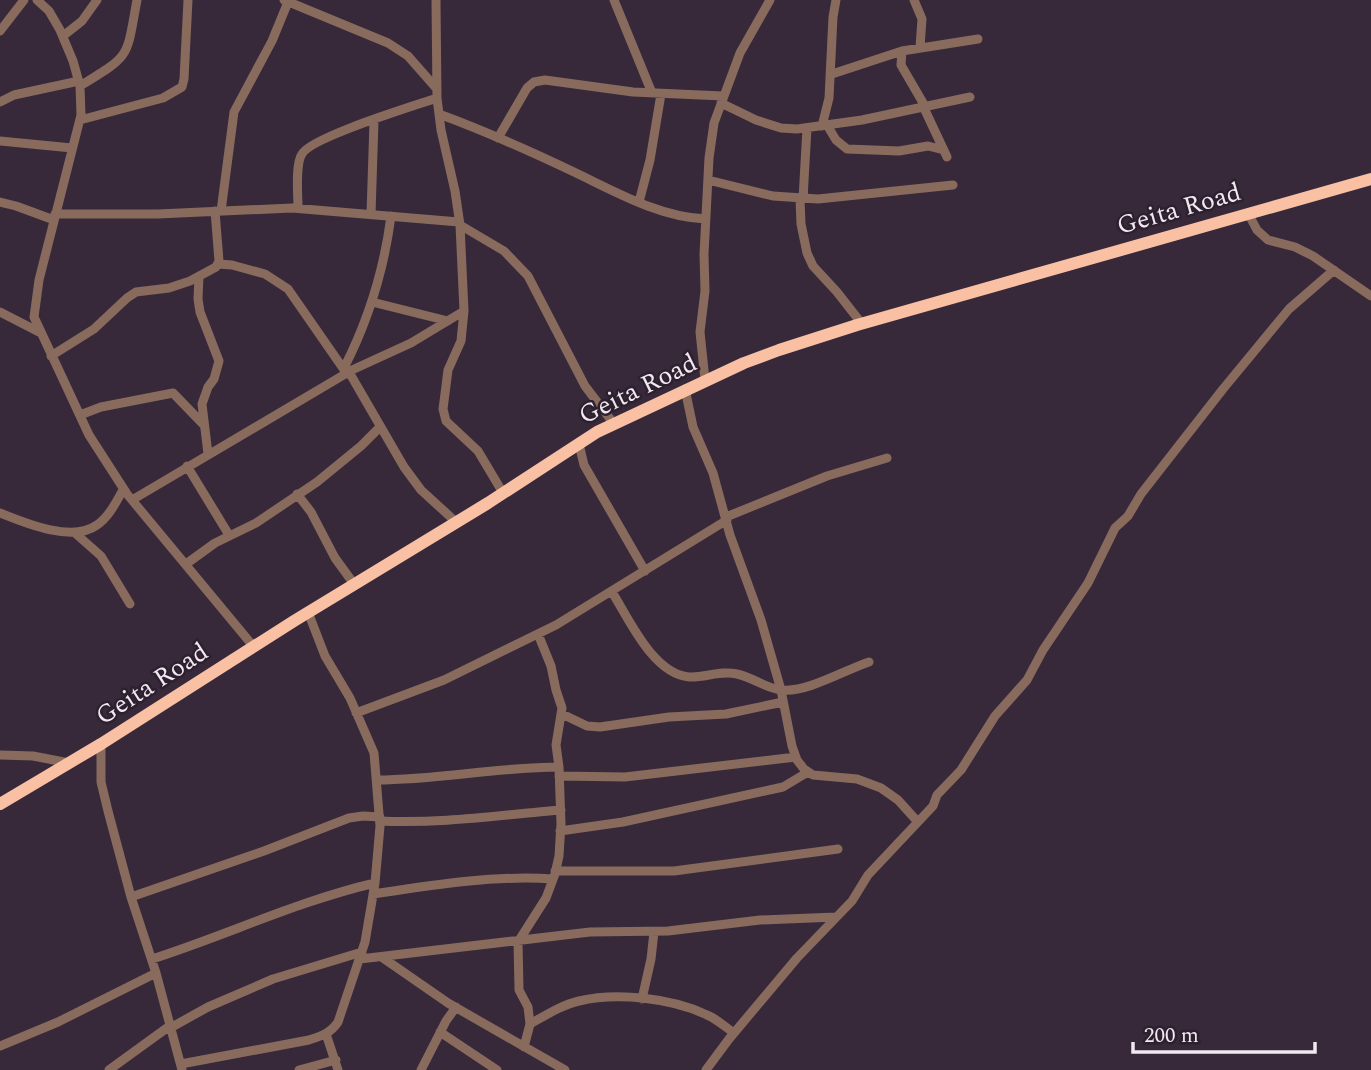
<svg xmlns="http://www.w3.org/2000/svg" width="1371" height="1070" viewBox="0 0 1371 1070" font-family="Spectral,serif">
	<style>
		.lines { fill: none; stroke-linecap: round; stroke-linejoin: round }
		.minor { stroke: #886b5c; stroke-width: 9 }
		.highway { stroke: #f9c0a3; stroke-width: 12 }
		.labels { text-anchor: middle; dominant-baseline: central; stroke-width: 5; stroke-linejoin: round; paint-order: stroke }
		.street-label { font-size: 26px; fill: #f1e8f2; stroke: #2d202f }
	</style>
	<rect width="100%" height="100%" fill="#37293a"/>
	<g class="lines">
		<path class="minor" d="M37 0 49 11 60 30 73 61 80 86 81 115 39 280 34 317 89 435 127 494 253 646
			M284 0 388 43 408 56 437 89
			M436 0 437 98 441 130 455 191 460 225 464 311 461 341 448 370 443 409 446 421 478 451 503 493
			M614 0 652 93
			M914 0 922 19 920 47
			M0 31 24 0
			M63 36 82 21 97 0
			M902 51 901 65 926 108
			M832 74 902 51 978 39
			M80 86C132 54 126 59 137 0
			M0 102 14 95 79 81
			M721 103 756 120 781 128 797 129 862 120 970 97
			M924 108 947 157
			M439 114C485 131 530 151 574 172 616 192 659 217 706 219
			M80 120 163 98 182 87 184 79 188 0
			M827 125 836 140 847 149 899 151 928 146 944 150
			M822 126 829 98 833 17 836 0
			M498 138 527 88 534 82 545 80 633 92 723 96
			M0 141 72 148
			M708 180 773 196 818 199 953 185
			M800 199 801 224 807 253 813 266 837 292 862 324
			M803 199 807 128
			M0 202 16 206 54 220
			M639 202 650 160 661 94
			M298 208C298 195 295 164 302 154 311 137 414 106 437 98
			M221 211 234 112 272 41 288 2
			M1248 213 1257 230 1268 240 1295 247 1313 256 1371 296
			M55 214H158L292 208 459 222
			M371 214 374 121
			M460 225 504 251 528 276 585 386 614 424
			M218 264 232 265 265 274 288 289 347 374
			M199 276 198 299 200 312 219 361 214 379 208 387 202 404 208 454
			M372 302 448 321
			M0 312 39 332
			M51 356 94 329 127 298 136 292 169 288 190 281 216 267 219 261 215 211
			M344 368C369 319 384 270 391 216
			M349 372 404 467 421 490 456 522
			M705 380 700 332 705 291 704 254 709 158 714 123 740 53 770 0
			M685 389 693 427 713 473 730 535 761 620 781 690 792 746 797 760 804 769 813 775 857 779 881 788 898 800 917 821
			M80 415 101 407 173 393 204 425
			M579 444 584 465 645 571
			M187 466 229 535
			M297 494 311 512 335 558 354 584
			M132 500 352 370 411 343 464 311
			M0 513C25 523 72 543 97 525 109 517 116 502 123 490
			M726 517 827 476 887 458
			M75 533 101 556 130 604
			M186 564 215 543 256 523 317 482 361 446 380 427
			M612 592C629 619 653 674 689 677 705 678 720 670 737 674 752 677 767 689 782 690 806 693 845 670 869 662
			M356 713 444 680 556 625 727 520
			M562 714 587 726 600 727 669 717 726 714 783 702
			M101 744V782L108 811 131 897 156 973 182 1070
			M0 755 33 756 69 763
			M559 776 625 777 796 757
			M377 780C438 780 498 767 559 767
			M380 821C442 824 499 815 561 810
			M560 831 623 822 783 787 808 772
			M555 871H674L838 849
			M373 894C432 885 493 875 553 879
			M131 897 264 851 349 818 363 816 380 817
			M383 958 448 1003 565 1070
			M152 959C227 935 298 901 375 883
			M360 959 590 932 668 931 760 920 836 917
			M642 999 651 959 654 932
			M530 1024C546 1015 562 1005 579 1001 617 992 672 998 707 1015 717 1019 725 1027 734 1033
			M172 1027 208 1007 273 979 362 952
			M440 1032 497 1070
			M326 1034 338 1070
			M0 1046 58 1022 156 973
			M524 1047 530 1024 528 1007 519 990 518 942 546 898 555 874 559 856 561 824 559 767 556 745 562 708 556 690 551 666 538 634
			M181 1064 309 1040C321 1036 331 1033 338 1022L365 942 375 883 380 826 374 753 350 698 325 656 308 612
			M109 1070 171 1025
			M299 1070 336 1060
			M421 1070 446 1021 456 1007
			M706 1070 729 1039 797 958 852 901 868 875 933 806 937 795 961 770 995 716 1027 680 1043 650 1088 583 1115 528 1128 516 1141 494 1223 389 1289 309 1334 270"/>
		<path class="highway" d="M0 804 101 744 294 621 488 503 597 432 744 363 779 350 857 325 1371 179"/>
	</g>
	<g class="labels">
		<g class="street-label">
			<text transform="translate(1179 209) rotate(-16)">Geita Road</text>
			<text transform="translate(638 389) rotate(-26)">Geita Road</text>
			<text transform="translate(152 684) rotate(-33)">Geita Road</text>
		</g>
	</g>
	<path d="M1133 1042v10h182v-10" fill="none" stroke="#f1e8f2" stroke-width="3.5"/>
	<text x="1144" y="1042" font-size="21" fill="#f1e8f2" stroke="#2d202f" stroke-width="5" paint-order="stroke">200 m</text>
</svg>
